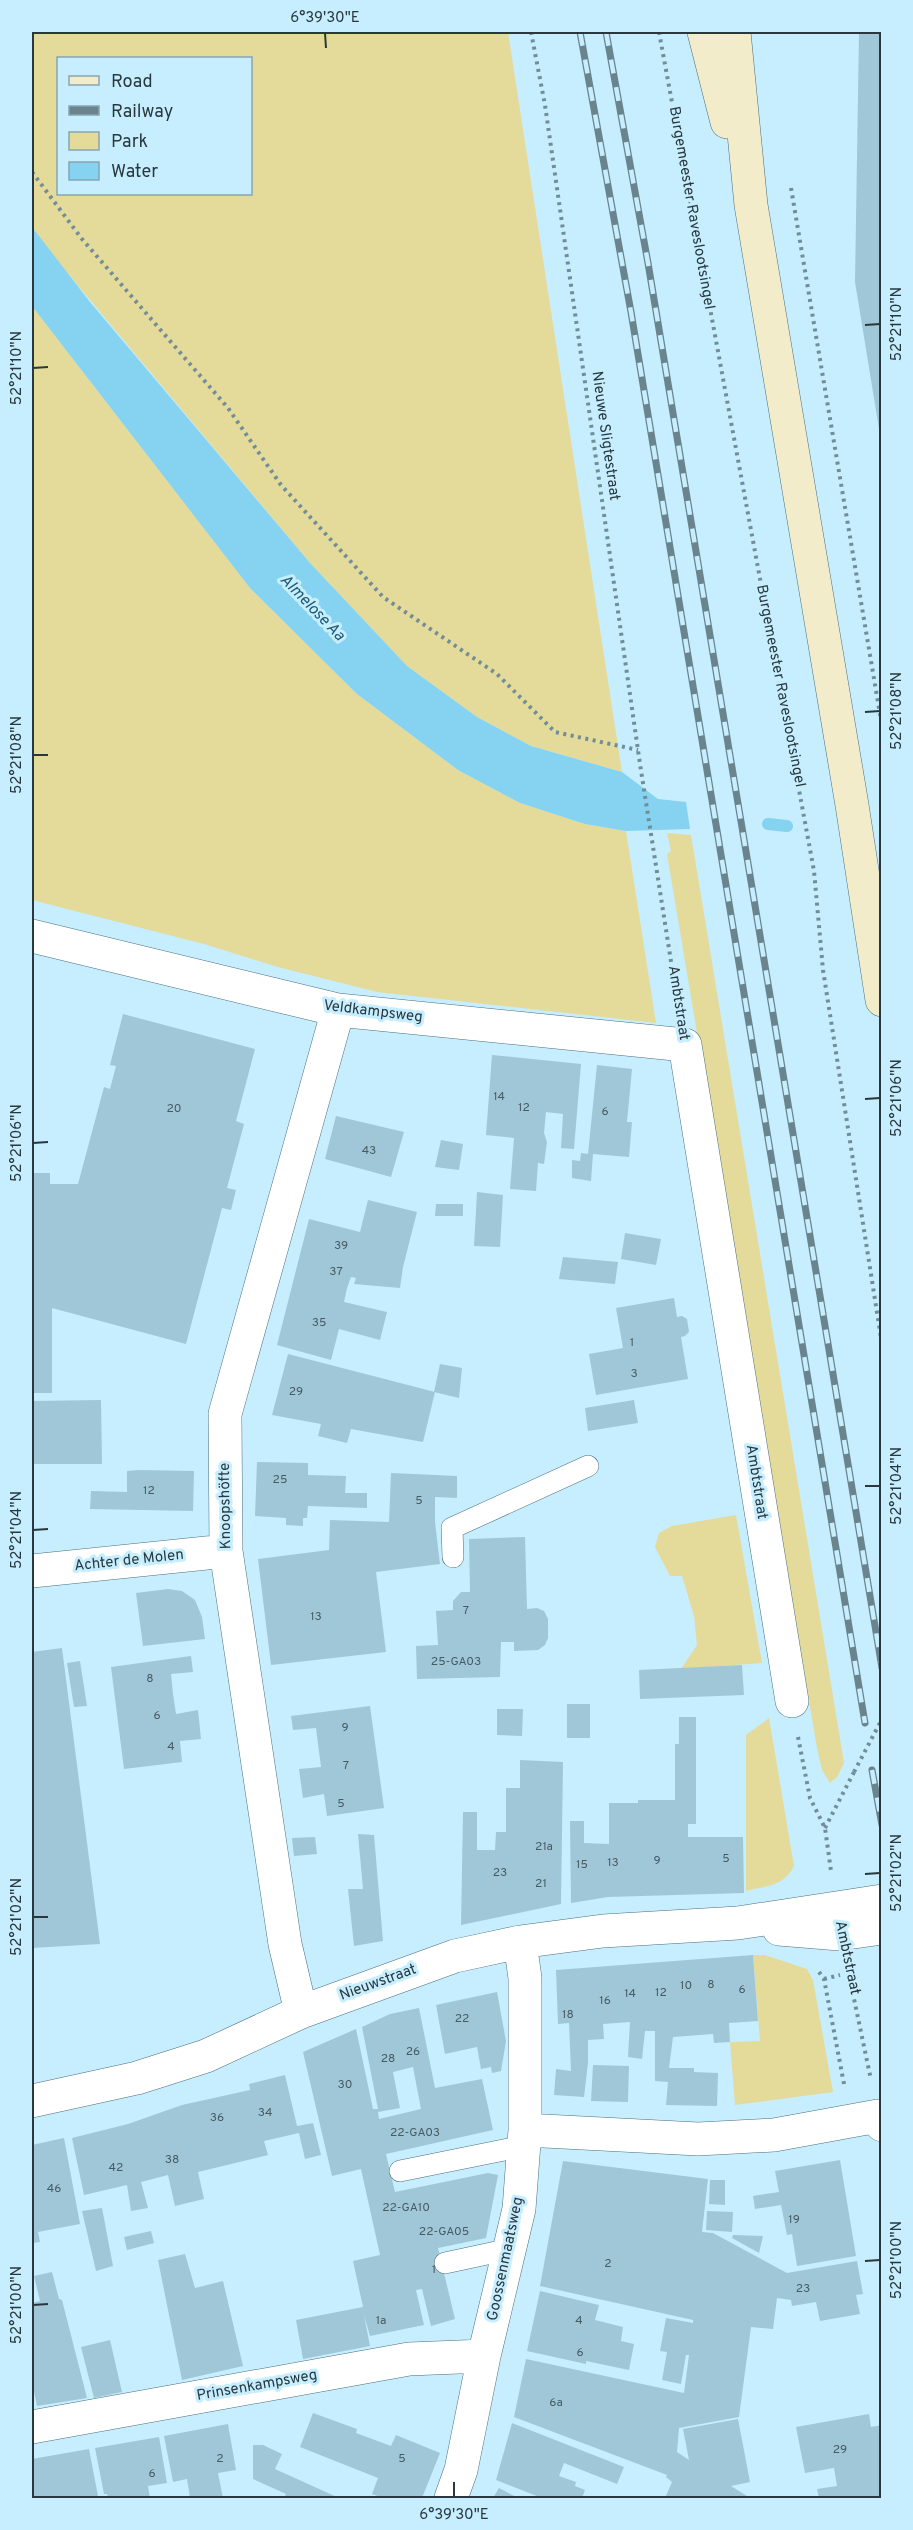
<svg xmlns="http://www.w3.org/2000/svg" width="913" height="2530" viewBox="0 0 913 2530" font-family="Overpass,sans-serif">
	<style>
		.green { fill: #e4da99; fill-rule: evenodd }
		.water { fill: #85d2f1 }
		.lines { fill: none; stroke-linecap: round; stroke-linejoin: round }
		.stream { stroke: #85d2f1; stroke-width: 12 }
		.building { fill: #a0c7d8; fill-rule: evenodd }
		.lane-casing { stroke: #4b6f7e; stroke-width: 22 }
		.street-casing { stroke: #4b6f7e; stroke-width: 34 }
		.secondary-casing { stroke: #4b6f7e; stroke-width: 34 }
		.path { stroke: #718d98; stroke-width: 4; stroke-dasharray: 3 4.5; stroke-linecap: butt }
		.lane { stroke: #fff; stroke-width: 21 }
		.street { stroke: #fff; stroke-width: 33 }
		.secondary { stroke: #f2ecca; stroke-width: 33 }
		.rail-casing { stroke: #6a848e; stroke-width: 7 }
		.rail { stroke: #c6eeff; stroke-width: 4.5; stroke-dasharray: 14; stroke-linecap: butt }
		.path-bridge { stroke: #718d98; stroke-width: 4; stroke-dasharray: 3 4.5; stroke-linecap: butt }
		.ticks { fill: none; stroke: #28383e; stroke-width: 2 }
		.labels { text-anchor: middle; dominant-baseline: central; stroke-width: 6; stroke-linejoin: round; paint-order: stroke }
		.number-label { font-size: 12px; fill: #465c64 }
		.street-label { font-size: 15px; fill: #28383e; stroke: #c6eeff }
		.water-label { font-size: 16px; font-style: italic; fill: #1c596f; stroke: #c6eeff }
		.neatline { fill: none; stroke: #28383e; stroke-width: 2 }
		.ticks-label { font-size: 15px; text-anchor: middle; fill: #28383e }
	</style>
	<rect width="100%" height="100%" fill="#c6eeff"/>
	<path class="green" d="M32 32H508L622 772 531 746 477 717 407 666 310 563 49 251 32 227ZM58 58H250V194H58Z
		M32 306 250 588 357 694 458 770 520 803 585 824 626 831 656 1023 377 992 278 967 204 944 32 900Z
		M667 833 691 835 844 1763 837 1777 830 1783 822 1770 817 1748 667 854 671 851Z
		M736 1515 762 1663 681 1669 697 1645 694 1616 682 1576H670L655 1547 659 1533 672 1526Z
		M769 1718 794 1866C784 1886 767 1886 746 1891V1735Z
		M753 1955H765L807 1969 813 1980 833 2092 735 2105 730 2042 760 2041Z"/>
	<path class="water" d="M32 227 90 302 310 563 407 666 477 717 531 746 622 772 658 799 686 802 690 829 626 831 585 824 520 803 458 770 357 694 250 588 32 306Z"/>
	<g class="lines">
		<path class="stream" d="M768 824 787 826"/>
	</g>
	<path class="building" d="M859 32H882L880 435 855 282Z
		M123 1014 255 1049 236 1121 244 1124 227 1188 236 1190 231 1210 222 1208 186 1344 52 1308V1393H32V1173H50V1184H78L104 1087 110 1089 116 1066 110 1065Z
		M492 1055 581 1064 574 1149 561 1148 563 1114 546 1112 544 1133 547 1142 544 1164 538 1163 536 1191 510 1189 514 1138 486 1135Z
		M597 1065 632 1069 627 1122H632L629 1157 593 1154 591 1181 572 1178V1160L580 1161 581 1153 588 1154Z
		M336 1116 404 1132 391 1177 325 1159Z
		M441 1140 463 1144 459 1170 435 1167Z
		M477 1192 503 1195 500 1247 474 1246Z
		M368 1200 417 1212 403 1267 400 1288 354 1284 356 1278 351 1277 347 1288 344 1302 387 1312 380 1340 339 1329 331 1360 277 1345 309 1219 360 1232Z
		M436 1204H463V1216H435Z
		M625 1233 661 1239 656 1265 621 1259Z
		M563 1257 618 1262 615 1284 559 1279Z
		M674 1298 677 1317 682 1316 687 1319 689 1332 685 1336 681 1337 688 1379 596 1395 589 1354 623 1348 616 1308Z
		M288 1354 435 1392 423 1442 351 1429 347 1443 318 1436 321 1424 272 1415Z
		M440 1364 462 1368 459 1398 434 1392Z
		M101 1400 102 1464H32V1401Z
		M634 1400 638 1423 588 1431 585 1408Z
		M257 1462 308 1463V1475L346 1476 345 1493H367V1508L308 1506 307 1518H303V1526L286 1525V1518L255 1516Z
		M138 1470 194 1471 193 1511 90 1509 91 1491 127 1492V1471Z
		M391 1473 457 1476V1498L435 1497V1522L440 1564 376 1572 386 1652 271 1665 258 1559 329 1550 330 1520 389 1522Z
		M525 1537 527 1609 537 1608 544 1611 548 1619V1638L545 1645 538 1650 514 1651V1642H501L500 1677 417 1679 416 1646 438 1645 436 1611 453 1610V1601L461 1592H470L469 1539Z
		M168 1589 182 1591 195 1600 202 1617 205 1639 143 1646 136 1593Z
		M62 1648 100 1944 32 1948V1652Z
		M191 1656 193 1672 171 1674 173 1694 176 1714 198 1710 201 1739 180 1741 182 1762 124 1769 111 1667Z
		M80 1661 87 1706 74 1707 67 1663Z
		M742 1665 744 1695 640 1699 639 1670Z
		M567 1704H590V1738H567Z
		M370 1706 384 1808 327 1816 324 1794 303 1798 301 1784 299 1769 321 1767 316 1728 293 1730 291 1716Z
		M497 1709H523L522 1736 497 1735Z
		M679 1717H696V1824H688V1837H743L744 1893 608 1897 571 1903 570 1821H584V1843L609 1844V1803H638V1800H675V1744H679Z
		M520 1760 563 1762 561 1904 461 1925 463 1812H477V1850H495L496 1832H506V1788H520Z
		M358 1834 374 1835 383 1941 354 1946 348 1889H363Z
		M315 1837 317 1854 294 1856 292 1838Z
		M753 1955 758 2021 729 2023 730 2042 714 2043 713 2034 673 2037 669 2068H694V2072L718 2073 717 2106 666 2105 668 2082 655 2081V2031H645L642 2059 628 2057 630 2022 603 2024 604 2039 588 2040V2063L584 2097 554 2095 556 2069 571 2071 569 2023 558 2024 556 1970Z
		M497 1992 506 2041 501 2071 492 2073 491 2067 481 2069 477 2047 445 2054 436 2005Z
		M419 2008 435 2088 482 2079 493 2130 386 2154 395 2192 488 2173 498 2175 486 2238 438 2248 455 2319 431 2326 422 2289 416 2290 424 2325 370 2336 364 2315 370 2346 303 2359 296 2320 363 2307 353 2261 380 2255 361 2169 332 2176 303 2052 356 2029 373 2109H378L362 2027 390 2014ZM413 2067 421 2109 379 2119 378 2112 400 2108 393 2072Z
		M593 2065 629 2066 628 2102 591 2101Z
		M285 2075 297 2126 313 2123 321 2155 305 2159 299 2133 264 2141 268 2155 198 2172 204 2199 175 2206 168 2175 141 2182 148 2208 131 2211 127 2185 84 2195 72 2138 128 2124 182 2105 250 2090 249 2084Z
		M64 2138 80 2224 38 2232 40 2242 32 2243V2145Z
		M840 2160 856 2256 797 2266 792 2234 787 2235 781 2205 755 2209 753 2196 779 2192 775 2171Z
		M563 2161 708 2179 702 2232 713 2233 787 2273 857 2261 863 2294 856 2295 860 2314 820 2321 816 2302 792 2306 791 2300 777 2298 773 2329 751 2327 739 2417 679 2428 677 2452 689 2460 683 2429 738 2419 750 2482 731 2486 750 2498H665L672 2482 666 2477 667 2475 514 2417 526 2359 684 2393 689 2355H686L681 2384 662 2380 667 2352 660 2351 666 2318 693 2323V2320L540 2286Z
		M710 2180H725V2205L709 2204Z
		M102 2208 113 2266 96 2271 82 2211Z
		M707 2211 733 2212 732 2232 706 2230Z
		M151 2231 154 2243 127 2250 124 2237Z
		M733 2235 763 2236 759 2253 732 2238Z
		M185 2254 195 2288 223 2281 243 2366 182 2380 158 2260Z
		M52 2272 59 2299 62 2300 87 2398 37 2406 32 2382V2303L40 2301 34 2276Z
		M540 2291 599 2305 595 2320 623 2327 621 2341 634 2344 629 2370 586 2361V2364L527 2351Z
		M110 2340 122 2392 94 2398 81 2347Z
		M313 2413 357 2429 356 2433 391 2446 396 2435 440 2453 422 2498H383L372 2494 378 2478 300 2447Z
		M869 2414 871 2427 882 2425V2498H839L838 2496 819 2498 817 2489 837 2486 834 2468 805 2473 796 2427Z
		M512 2423 624 2467 617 2484 564 2463 559 2476 576 2482 575 2486 585 2490 582 2498H542L496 2480Z
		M228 2424 236 2470 218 2473 223 2498H190L187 2479 173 2482 164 2436Z
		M159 2437 167 2483 148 2486 150 2498H108L107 2494H104L95 2448Z
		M253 2445H263L282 2454 275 2469 339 2498H284L286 2494 253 2479Z
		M89 2449 98 2496 81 2498H33L32 2459Z
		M499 2488 518 2498H493Z"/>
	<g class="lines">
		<g class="lane-casing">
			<path id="lane" d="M453 1557 452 1528 588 1466
				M400 2171 524 2146
				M445 2263 510 2249"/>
		</g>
		<g class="street-casing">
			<path id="street" d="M32 936 338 1010 685 1045 792 1701
				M32 1571 226 1551
				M779 1929 840 1934 882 1928
				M301 2012 285 1944 226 1551 225 1414 338 1010
				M32 2101 137 2078 206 2056 301 2012 455 1956 520 1942 603 1931 738 1923 882 1901
				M525 2130 698 2139 774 2135 878 2116 882 2125
				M32 2427 409 2359 484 2356
				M451 2498 461 2470 484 2356 519 2209 525 2130V1978L520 1942"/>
		</g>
		<g class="secondary-casing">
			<path id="secondary" d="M704 32 727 122
				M734 32 751 205 852 805 882 1000"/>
		</g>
		<path class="path" d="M531 32 545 105 640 764 678 1006
			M659 32 814 871 823 970 882 1344
			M32 172 82 239 228 408 281 485 383 597 497 674 555 732 638 750
			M791 188 882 726
			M798 1737 810 1798 825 1828 831 1871
			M825 1828 854 1772
			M848 1970 871 2080
			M819 1972 824 1979 844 2084
			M824 1979 840 1975"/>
		<use href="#lane" class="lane"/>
		<use href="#street" class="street"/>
		<use href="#secondary" class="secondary"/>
		<g class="rail-casing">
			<path id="rail" d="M580 32 631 312 865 1723
				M606 32 648 263 882 1668
				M872 1770 882 1825"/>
		</g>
		<use href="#rail" class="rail"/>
		<path class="path-bridge" d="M854 1772 882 1719"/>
	</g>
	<path class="ticks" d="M325 33 326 48M865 325 880 324M33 368 48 367M865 712 880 711M33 755H48M865 1099 880 1098M33 1143 48 1142M865 1486H880M33 1530 48 1529M865 1874 880 1873M33 1917H48M865 2261 880 2260M33 2305 48 2304M454 2482V2497"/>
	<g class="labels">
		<g class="number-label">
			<text x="499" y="1097">14</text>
			<text x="524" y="1108">12</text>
			<text x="174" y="1109">20</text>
			<text x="605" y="1112">6</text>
			<text x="369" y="1151">43</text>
			<text x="341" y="1246">39</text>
			<text x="336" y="1272">37</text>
			<text x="319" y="1323">35</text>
			<text x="632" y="1343">1</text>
			<text x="634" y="1374">3</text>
			<text x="296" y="1392">29</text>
			<text x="280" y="1480">25</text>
			<text x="149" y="1491">12</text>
			<text x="419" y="1501">5</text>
			<text x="466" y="1611">7</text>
			<text x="316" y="1617">13</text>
			<text x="456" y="1662">25-GA03</text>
			<text x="150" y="1679">8</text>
			<text x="157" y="1716">6</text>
			<text x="345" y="1728">9</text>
			<text x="171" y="1747">4</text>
			<text x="346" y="1766">7</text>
			<text x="341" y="1804">5</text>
			<text x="544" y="1847">21a</text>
			<text x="726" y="1859">5</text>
			<text x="657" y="1861">9</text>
			<text x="613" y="1863">13</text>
			<text x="582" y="1865">15</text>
			<text x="500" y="1873">23</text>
			<text x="541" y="1884">21</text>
			<text x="711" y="1985">8</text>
			<text x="686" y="1986">10</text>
			<text x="742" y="1990">6</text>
			<text x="661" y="1993">12</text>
			<text x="630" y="1994">14</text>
			<text x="605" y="2001">16</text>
			<text x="568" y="2015">18</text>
			<text x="462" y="2019">22</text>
			<text x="413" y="2052">26</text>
			<text x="388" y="2059">28</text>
			<text x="345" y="2085">30</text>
			<text x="265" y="2113">34</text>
			<text x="217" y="2118">36</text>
			<text x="415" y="2133">22-GA03</text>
			<text x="172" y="2160">38</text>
			<text x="116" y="2168">42</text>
			<text x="54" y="2189">46</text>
			<text x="406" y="2208">22-GA10</text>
			<text x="794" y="2220">19</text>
			<text x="444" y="2232">22-GA05</text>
			<text x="608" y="2264">2</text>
			<text x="434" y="2270">1</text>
			<text x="803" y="2289">23</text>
			<text x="381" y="2321">1a</text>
			<text x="579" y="2321">4</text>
			<text x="580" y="2353">6</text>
			<text x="556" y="2403">6a</text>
			<text x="840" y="2450">29</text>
			<text x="220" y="2459">2</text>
			<text x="402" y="2459">5</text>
			<text x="152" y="2474">6</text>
		</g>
		<g class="street-label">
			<text transform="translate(691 208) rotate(80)">Burgemeester Raveslootsingel</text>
			<text transform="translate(605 436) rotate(82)">Nieuwe Sligtestraat</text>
			<text transform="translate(780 686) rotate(79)">Burgemeester Raveslootsingel</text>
			<text transform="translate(678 1003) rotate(81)">Ambtstraat</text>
			<text transform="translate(373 1012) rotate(7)">Veldkampsweg</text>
			<text transform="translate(756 1482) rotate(81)">Ambtstraat</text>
			<text transform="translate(226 1506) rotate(-91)">Knoopshöfte</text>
			<text transform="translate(129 1561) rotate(-6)">Achter de Molen</text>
			<text transform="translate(847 1958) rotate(78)">Ambtstraat</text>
			<text transform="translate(378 1983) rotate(-20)">Nieuwstraat</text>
			<text transform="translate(506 2259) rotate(-78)">Goossenmaatsweg</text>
			<text transform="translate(257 2386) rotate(-10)">Prinsenkampsweg</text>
		</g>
		<g class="water-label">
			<text transform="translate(312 608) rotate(46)">Almelose Aa</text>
		</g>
	</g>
	<rect width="913" height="2530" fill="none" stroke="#c6eeff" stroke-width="66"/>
	<rect x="57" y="57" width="195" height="138" fill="#c6eeff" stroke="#87a5b2" stroke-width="1.5"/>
	<rect x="69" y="76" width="30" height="9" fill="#f2ecca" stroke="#87a5b2" stroke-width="1.5"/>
	<text x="111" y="87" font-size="18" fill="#28383e">Road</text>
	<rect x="69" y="106" width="30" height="9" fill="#6a848e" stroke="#87a5b2" stroke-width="1.5"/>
	<text x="111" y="117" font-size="18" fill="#28383e">Railway</text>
	<rect x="69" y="132" width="30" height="18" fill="#e4da99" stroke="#87a5b2" stroke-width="1.5"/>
	<text x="111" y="147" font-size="18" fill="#28383e">Park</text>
	<rect x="69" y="162" width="30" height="18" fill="#85d2f1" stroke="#87a5b2" stroke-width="1.5"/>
	<text x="111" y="177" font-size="18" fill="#28383e">Water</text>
	<rect x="33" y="33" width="847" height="2464" class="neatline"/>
	<g class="ticks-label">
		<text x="325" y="22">6°39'30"E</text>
		<text transform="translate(896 324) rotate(-90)" y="5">52°21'10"N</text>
		<text transform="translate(16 368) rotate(-90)" y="5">52°21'10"N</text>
		<text transform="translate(896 711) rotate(-90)" y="5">52°21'08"N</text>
		<text transform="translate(16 755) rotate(-90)" y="5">52°21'08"N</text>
		<text transform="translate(896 1098) rotate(-90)" y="5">52°21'06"N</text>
		<text transform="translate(16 1143) rotate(-90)" y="5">52°21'06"N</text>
		<text transform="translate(896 1486) rotate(-90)" y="5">52°21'04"N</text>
		<text transform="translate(16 1530) rotate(-90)" y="5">52°21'04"N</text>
		<text transform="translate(896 1873) rotate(-90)" y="5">52°21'02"N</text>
		<text transform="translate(16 1917) rotate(-90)" y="5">52°21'02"N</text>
		<text transform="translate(896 2260) rotate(-90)" y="5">52°21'00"N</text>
		<text transform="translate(16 2305) rotate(-90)" y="5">52°21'00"N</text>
		<text x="454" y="2519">6°39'30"E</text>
	</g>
</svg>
